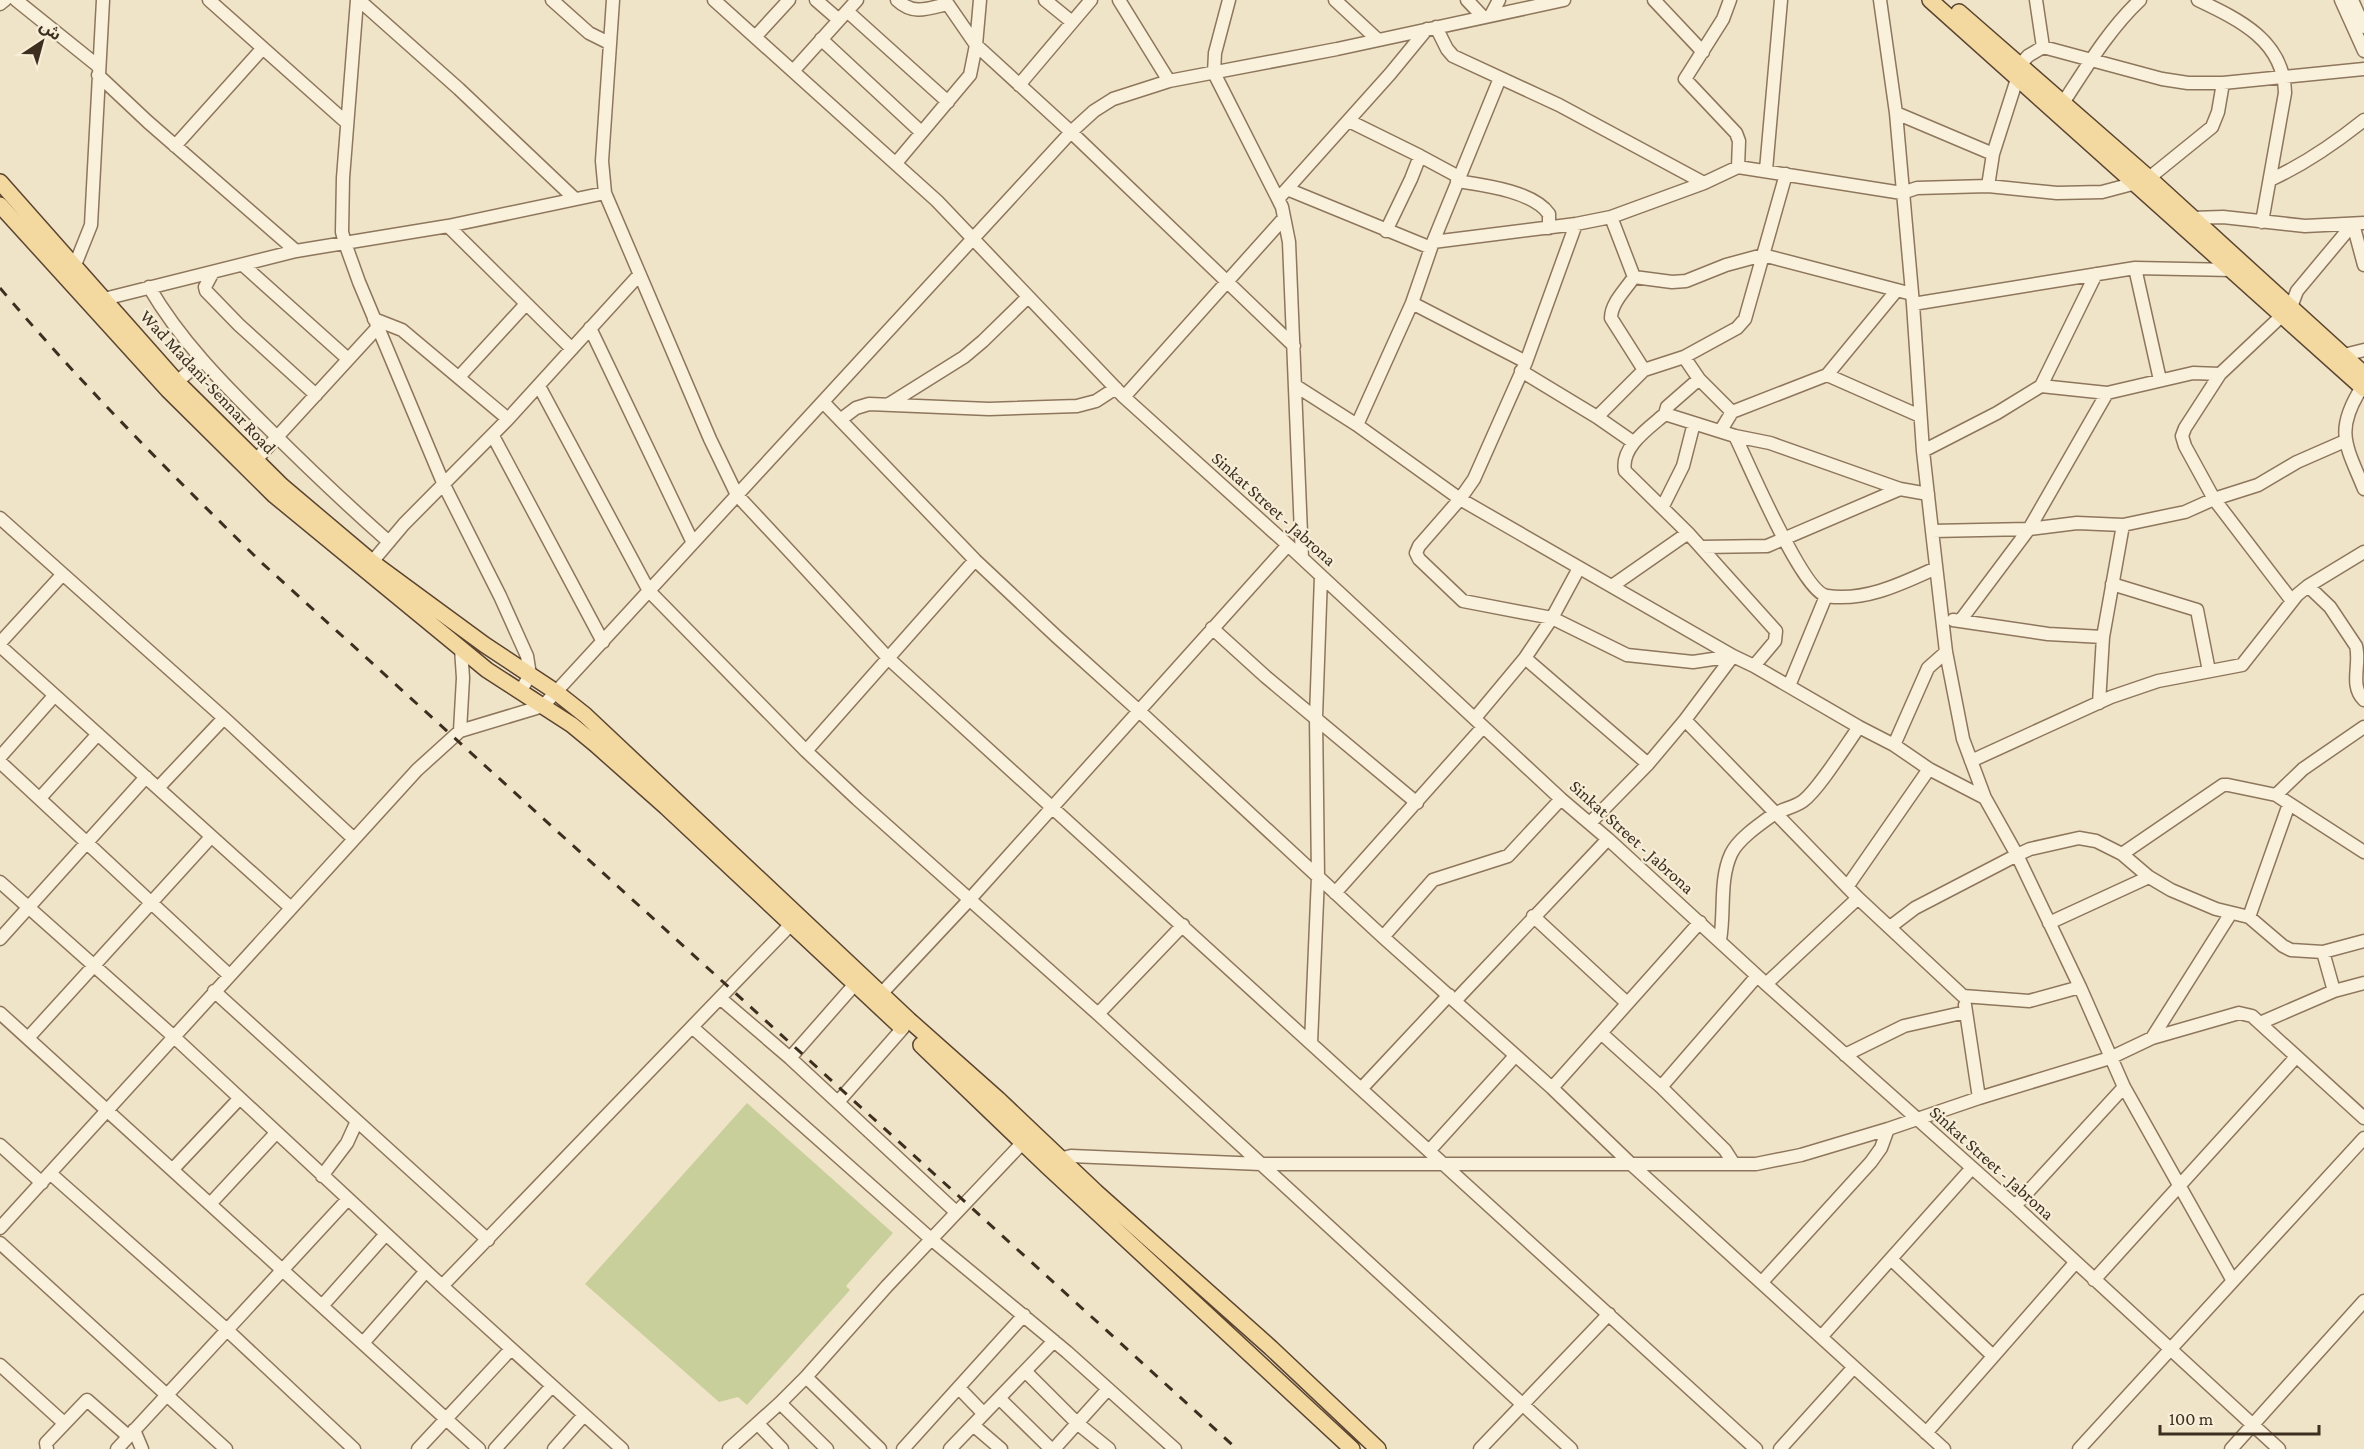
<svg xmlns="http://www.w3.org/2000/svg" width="2364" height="1449" viewBox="0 0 2364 1449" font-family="'Crimson Pro','Noto Sans Arabic',serif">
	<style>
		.grass { fill: #c9cf9b }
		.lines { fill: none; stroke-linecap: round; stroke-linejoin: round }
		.minor-casing { stroke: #8d765c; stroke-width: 15 }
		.major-casing { stroke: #5b4430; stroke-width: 18 }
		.minor { stroke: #faf1dc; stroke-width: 12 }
		.major { stroke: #f3d9a0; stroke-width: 15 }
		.rail { stroke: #3d2e20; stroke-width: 3; stroke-dasharray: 10 10; stroke-linecap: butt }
		.labels { text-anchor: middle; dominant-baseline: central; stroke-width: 4.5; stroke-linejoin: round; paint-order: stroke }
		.street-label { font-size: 18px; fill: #3d2e20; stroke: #f7eed8 }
	</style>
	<rect width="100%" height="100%" fill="#f0e4c8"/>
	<path class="grass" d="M747 1103 893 1233 846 1286 850 1290 747 1405 738 1397 719 1402 585 1284Z"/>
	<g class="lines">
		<g class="minor-casing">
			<path id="minor" d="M16 0 98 66
				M209 0 347 123
				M357 0 343 178 342 232 345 243 359 282 444 485 500 596 527 656 530 675 520 692
				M359 0 459 89 574 198
				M552 0 589 33 609 43
				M613 0 602 161 605 193 710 439 737 495 792 554 889 659 1756 1449
				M714 0 937 201 1124 397 1288 545 1561 799 1608 839 1766 984 2015 1206 2279 1449
				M816 0 839 20
				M897 0C913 15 927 9 947 4
				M945 0 976 45 1071 132 1294 346
				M1045 0 1072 22
				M1119 0 1169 81
				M1229 0 1215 53 1214 73 1282 207 1289 242 1302 558
				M1335 0 1378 40
				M1467 0 1483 17
				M1654 0 1703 52
				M1730 0 1723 19 1685 79 1736 133 1739 141 1738 167
				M1880 0 1896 113 1913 304 1923 451 1932 531 1946 652 1963 739 1985 798 2017 855 2080 987 2124 1087 2233 1281
				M2036 0 2043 47
				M2198 0C2240 20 2284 41 2285 93L2262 222
				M2341 0 2364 51
				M2352 0 2364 27
				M0 4 5 0
				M847 11 948 102
				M1491 15 1499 0
				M1436 27 1447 49 1453 56 1559 105 1704 183
				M756 36 789 0
				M821 39 921 132
				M2019 66 2028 56 2043 47 2162 79 2188 83H2223L2364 69
				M794 70 857 0
				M98 75 148 122 296 251
				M1019 85 1091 0
				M2063 103C2086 68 2109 29 2140 0
				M1896 113 1993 154
				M1349 121 1420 156 1459 177
				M175 146 263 48
				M896 163 970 75 976 45 980 0
				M1766 170 1781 0
				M2149 178 2212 127 2218 112 2223 83
				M2270 180C2305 164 2334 144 2364 120
				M1457 181C1483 185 1533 191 1549 214V228
				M1988 186 1993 154 2017 79
				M1287 189 1431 248
				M1278 199 1390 74 1427 29
				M1611 217 1634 277
				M2192 218 2223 217 2305 226 2364 223
				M1576 224 1526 362 1474 479 1460 499 1419 546 1416 553 1419 559 1463 601 1552 618 1627 655 1693 662 1733 656
				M2353 224 2364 265
				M448 226 572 349
				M1386 231 1411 179 1420 156
				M1433 242 1576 224 1611 217 1704 183 1738 167 1902 193 1917 188 1988 186 2057 193 2102 192 2136 183
				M75 265 91 225 103 0
				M243 265 348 359
				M2135 268 2160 380
				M213 272 205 287 206 291 239 325 316 395
				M149 287C180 340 222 383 266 426 306 466 346 504 389 542
				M104 299 296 251 448 226 605 193
				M1412 303 1526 362
				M1913 304 2135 268 2233 270
				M374 319 402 330 508 419
				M590 328 693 543
				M2344 355 2364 350
				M1684 357 1699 379 1732 412
				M1644 370 1611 318C1611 303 1626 289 1634 277L1672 282 1686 281 1726 265 1763 255 1912 294
				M1521 371 1597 417 1633 442
				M1827 375 1920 416
				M459 377 526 304
				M177 382 202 360
				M539 386 649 591 703 646 806 751 857 799 1098 1014 1571 1449
				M1296 386 1357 425 1460 499 1733 656 1754 666 1859 727 1894 745 1929 769 1985 798
				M2041 386 2107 393 2193 373 2220 374
				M2362 387C2334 431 2346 445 2364 489
				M1124 397 1284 218
				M823 402 975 560 1057 637 1138 710 1383 937 1552 1088 1631 1164 1944 1449
				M889 404 964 357 983 341 1028 297
				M1665 414 1667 407 1699 379
				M1597 417 1644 370 1684 357 1737 328 1745 319 1786 174
				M840 420 856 408 869 404 989 409 1077 406 1096 401 1116 388
				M1357 425 1412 303 1433 242 1500 78
				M1721 430 1732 412 1827 375 1897 290
				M493 436 603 642
				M1735 436C1748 462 1802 592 1827 596 1865 602 1903 583 1936 568
				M1923 451 1997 413 2041 386 2096 274
				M255 461 377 328
				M1663 506 1683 466 1694 423
				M0 518 224 718 354 839
				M1932 531 2029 529 2077 523 2123 525 2185 512 2214 499 2258 485 2297 462 2345 441
				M1701 547 1767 546 1900 489 1928 494
				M372 562 404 524 508 419 639 275
				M2112 584 2197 610 2209 671
				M1612 586 1688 533
				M2308 586 2330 607 2356 646C2361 664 2349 686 2364 700
				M2292 601 2214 499 2185 446 2182 436 2185 428 2220 374 2291 307 2297 291 2353 224
				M1953 620 2048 634 2103 637
				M1960 621 2029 529 2107 393
				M1212 628 1266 677 1417 803
				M0 643 62 575
				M0 646 291 908
				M1525 658 1648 764
				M1754 666 1775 641 1776 631 1688 533 1625 471C1620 447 1649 428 1665 414L1735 436 1770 443 1900 489
				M1789 686 1826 596
				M2099 703 2103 637 2123 525
				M1475 718 1525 658 1552 618 1579 568
				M1685 720 1858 898 1963 996 2029 1001 2080 987
				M460 731 463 678 461 648
				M1894 745 1928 668 1946 652
				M806 751 975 560
				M0 757 54 696
				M1971 761 2111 697 2158 681 2242 665 2297 595 2308 586 2364 552
				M0 762 229 975
				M158 788 224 718
				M2276 795 2303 769 2364 727
				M40 798 98 734
				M1590 823 1648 764 1685 720 1733 656
				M2122 854 2223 785H2228L2276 795 2364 852
				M0 882 173 1036 442 1286 622 1449
				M1847 887 1929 769
				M1335 893 1483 727
				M1533 916 1627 1003
				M2249 917 2289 804
				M2049 923 2149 877
				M1890 927 1915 908 2017 855 2030 849 2079 838 2096 841 2122 854 2149 877 2171 890 2216 909 2249 917 2283 946 2291 950 2323 952 2334 991 2364 983
				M1383 937 1433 880 1508 856 1561 799
				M0 939 146 777
				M1720 940C1725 913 1719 880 1731 854 1738 839 1760 824 1774 814 1783 809 1795 807 1803 801 1819 789 1846 745 1859 727
				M2323 952 2364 941
				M1766 984 1858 898
				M214 991 488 1240
				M881 994 970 899 1288 545
				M720 998 790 1058 956 1212
				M1455 1001 1608 839
				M1965 1005 1979 1098
				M0 1013 479 1449
				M1098 1014 1183 925
				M2260 1023 2334 991
				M692 1027 931 1239 1067 1352 1175 1449
				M1601 1033 1661 1087 1725 1150 1734 1164
				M28 1038 211 837
				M2152 1038 2231 913
				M1311 1043 1318 877 1316 717 1321 576
				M1845 1055 1904 1026 1966 1012
				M790 1058 855 984
				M1661 1087 1757 976
				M1552 1088 1700 922
				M1361 1089 1449 995
				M838 1102 903 1028
				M0 1145 42 1183
				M1429 1151 1515 1056
				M1055 1160 1071 1156 1261 1164H1756L1801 1155 1888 1129 1979 1098 2110 1058 2152 1038 2239 1013 2252 1016 2364 1118
				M173 1169 239 1099
				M51 1174 226 1329 354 1449
				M322 1176 347 1143 357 1121
				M211 1203 276 1133
				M2015 1206 2124 1087
				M0 1228 417 770 460 731 543 706 1071 132 1094 111 1113 99 1169 81 1337 49 1564 0
				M0 1243 226 1449
				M1891 1259 1993 1356
				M2094 1280 2296 1057
				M1762 1282 1871 1162 1881 1148 1888 1129
				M442 1286 797 918
				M322 1306 386 1234
				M1822 1336 1971 1169
				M363 1343 426 1271
				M0 1365 64 1423
				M1025 1371 1077 1423 1109 1449
				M806 1377 880 1449
				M959 1388 984 1414
				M999 1398 1051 1449
				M780 1403 827 1449
				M758 1424 782 1449
				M973 1425 1001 1449
				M134 1430 142 1449
				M1926 1433 2075 1263
				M47 1449 46 1443 87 1400 128 1436
				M117 1449 348 1199
				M418 1449 511 1349
				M495 1449 552 1386
				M554 1449 584 1415
				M729 1449 780 1403 806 1377 887 1286 1028 1137
				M903 1449 1024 1315
				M950 1449 1054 1341
				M1054 1449 1108 1389
				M1480 1449 1609 1314
				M1780 1449 1854 1367
				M2079 1449 2364 1138
				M2231 1449 2364 1301"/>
		</g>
		<g class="major-casing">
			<path id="major" d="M1930 0 2364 389
				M1959 12 2149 178 2364 374
				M0 182 177 382 282 486 372 562 425 601 485 645 556 692 585 715 909 1020 998 1099 1096 1192 1271 1348 1378 1449
				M0 205 168 390 274 495 487 670 572 725 595 744 666 807 901 1027
				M921 1045 1047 1166 1352 1449"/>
		</g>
		<use href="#minor" class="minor"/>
		<use href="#major" class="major"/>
		<path class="rail" d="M0 288C82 385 171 474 262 563L1237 1449"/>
	</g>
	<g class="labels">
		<g class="street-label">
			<text transform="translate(208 382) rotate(47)">Wad Madani-Sennar Road</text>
			<text transform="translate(1274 509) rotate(42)">Sinkat Street - Jabrona</text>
			<text transform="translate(1632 837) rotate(42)">Sinkat Street - Jabrona</text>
			<text transform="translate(1992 1163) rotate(42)">Sinkat Street - Jabrona</text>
		</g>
	</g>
	<g transform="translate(42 42) rotate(36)" stroke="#f7eed8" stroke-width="4.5" paint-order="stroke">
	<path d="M0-4.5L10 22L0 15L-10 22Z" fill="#3d2e20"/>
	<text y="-9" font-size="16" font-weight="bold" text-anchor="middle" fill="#3d2e20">ش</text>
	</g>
	<path d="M2160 1425v9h159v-9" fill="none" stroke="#3d2e20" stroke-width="3"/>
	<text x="2169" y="1425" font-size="18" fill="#3d2e20" stroke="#f7eed8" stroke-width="4.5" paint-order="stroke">100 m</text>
</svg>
